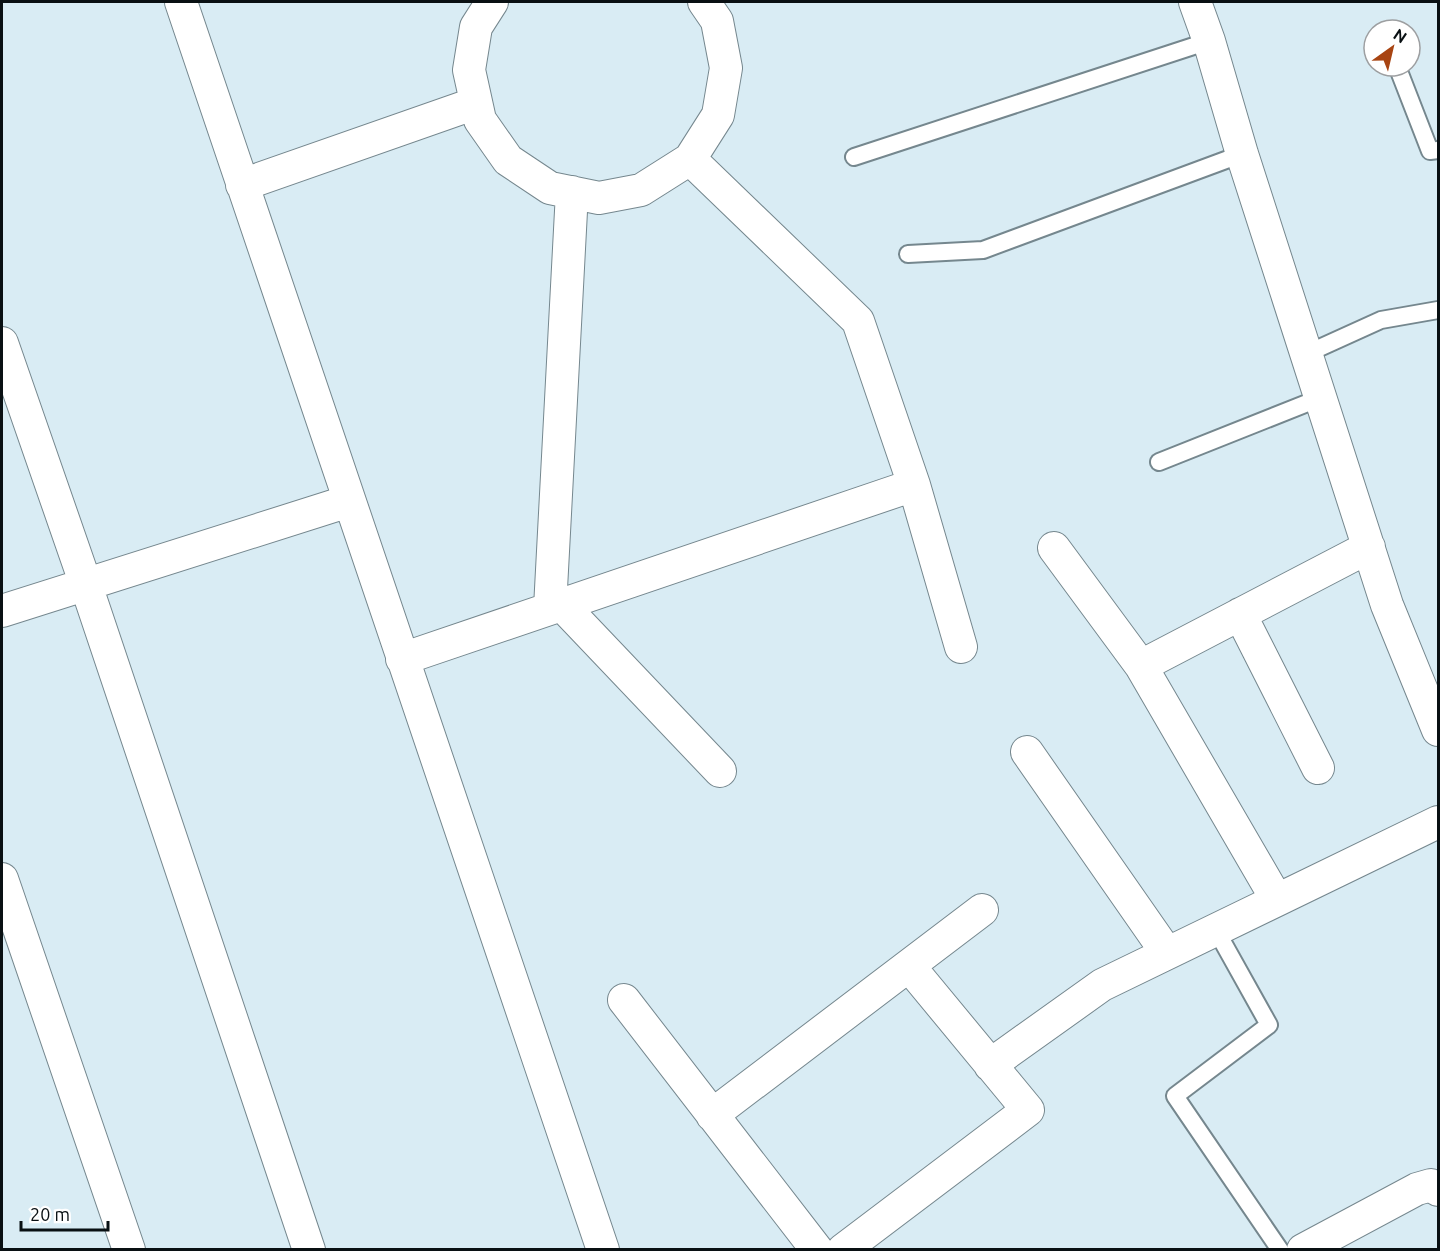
<svg xmlns="http://www.w3.org/2000/svg" width="1440" height="1251" viewBox="0 0 1440 1251" font-family="Ubuntu,sans-serif">
	<style>
		.lines { fill: none; stroke-linecap: round; stroke-linejoin: round }
		.lane-casing { stroke: #75878e; stroke-width: 20 }
		.street-casing { stroke: #75878e; stroke-width: 34 }
		.lane { stroke: #fff; stroke-width: 16 }
		.street { stroke: #fff; stroke-width: 32 }
	</style>
	<rect width="100%" height="100%" fill="#d9ecf4"/>
	<g class="lines">
		<g class="lane-casing">
			<path id="lane" d="M1397 66 1430 151 1438 150
				M854 157 1209 41
				M908 254 983 250 1242 154
				M1306 354 1381 320 1438 310
				M1159 462 1320 398
				M1216 930 1269 1025 1175 1096 1280 1250"/>
		</g>
		<g class="street-casing">
			<path id="street" d="M181 2 603 1250
				M492 2 476 27 469 70 480 120 508 160 550 188 599 198 641 190 690 159 718 115 726 68 717 21 704 2
				M1195 2 1209 41 1242 154 1387 605 1438 730
				M690 159 858 321 914 485 961 647
				M242 185 476 103
				M2 343 86 585 309 1250
				M1054 548 1141 666 1277 900
				M562 605 720 771
				M550 608 572 192
				M2 611 349 501
				M1240 614 1318 768
				M402 659 914 485
				M1141 666 1369 547
				M1027 752 1167 953
				M2 879 129 1250
				M624 1000 817 1250
				M990 1065 1102 985 1438 822
				M712 1115 982 910
				M843 1250 1028 1110 909 966
				M1303 1250 1417 1189 1431 1185 1438 1190"/>
		</g>
		<use href="#lane" class="lane"/>
		<use href="#street" class="street"/>
	</g>
	<rect width="1440" height="1251" fill="none" stroke="#091013" stroke-width="6"/>
	<g transform="translate(1392 48) rotate(34)"><circle r="28" fill="#ffffff" stroke="#9d9fa1" stroke-width="1.5"/>
	<path d="M0-4.5L10 22L0 15L-10 22Z" fill="#a84412"/>
	<text y="-9" font-size="16" font-weight="bold" text-anchor="middle" fill="#091013">N</text>
	</g>
	<path d="M21 1221v9h87v-9" fill="none" stroke="#091013" stroke-width="3"/>
	<text x="30" y="1221" font-size="18" fill="#091013" stroke="#ffffff" stroke-width="4.5" paint-order="stroke">20 m</text>
</svg>
